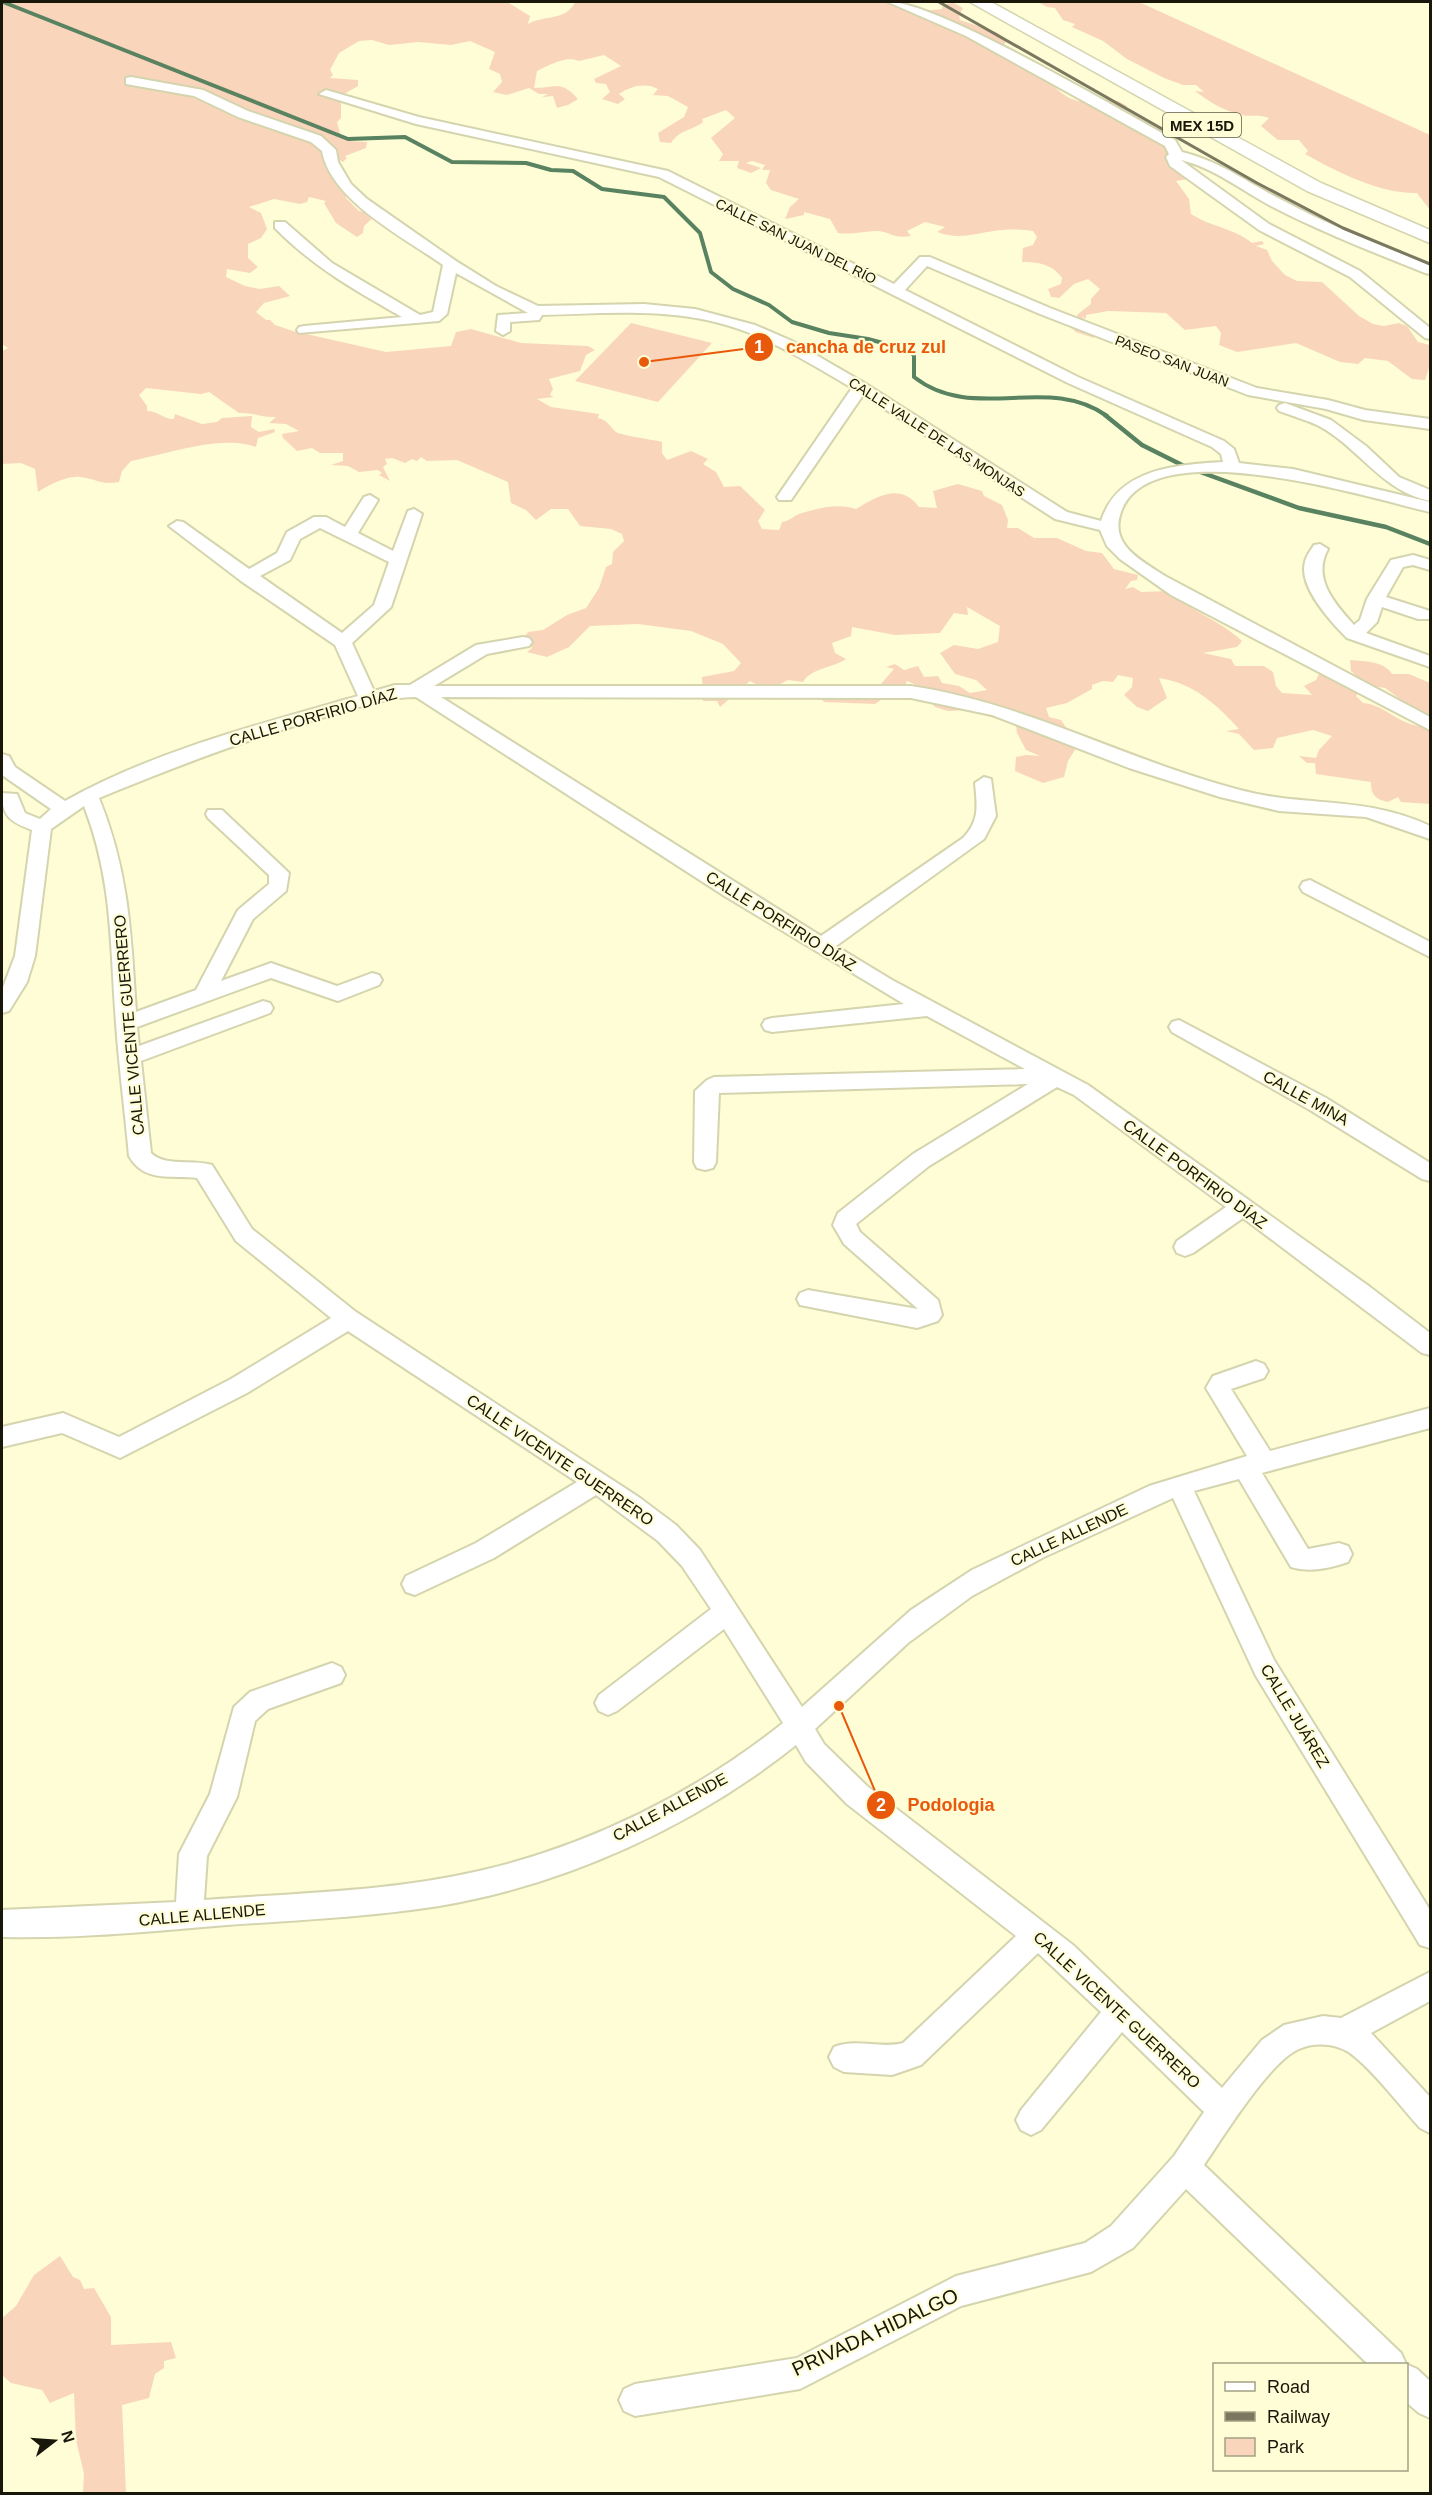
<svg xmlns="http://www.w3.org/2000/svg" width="1432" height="2495" viewBox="0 0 1432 2495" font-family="Arial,sans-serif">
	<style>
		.green { fill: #f9d6bb }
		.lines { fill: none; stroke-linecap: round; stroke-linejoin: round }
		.stream-far1 { stroke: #588260; stroke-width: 4 }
		.stream { stroke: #588260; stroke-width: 4.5 }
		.minor-casing { stroke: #d4d4ae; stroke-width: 4 }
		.highway-casing { stroke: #d4d4ae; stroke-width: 3 }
		.minor { fill: #fff; fill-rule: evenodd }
		.highway { fill: #fff; fill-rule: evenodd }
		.rail { stroke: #7a7960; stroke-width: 3 }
		.labels { text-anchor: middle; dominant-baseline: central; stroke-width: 4.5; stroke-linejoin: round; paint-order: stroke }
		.far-street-label { font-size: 14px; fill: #181709; stroke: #fefdd6 }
		.shield { fill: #fefdd6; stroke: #5d5c46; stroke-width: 1.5 }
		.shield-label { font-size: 15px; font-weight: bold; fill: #181709 }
		.street-label { font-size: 16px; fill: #181709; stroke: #fefdd6 }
		.near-street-label { font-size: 20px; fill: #181709; stroke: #fefdd6 }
		.leader { fill: none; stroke: #e8590c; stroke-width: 2 }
		.callout-dot { fill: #e8590c; stroke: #fefdd6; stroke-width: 2 }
		.mark-label { font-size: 18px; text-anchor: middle; font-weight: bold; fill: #fff }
		.callout-label { font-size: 18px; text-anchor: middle; font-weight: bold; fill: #e8590c; stroke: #fefdd6; stroke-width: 4.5; stroke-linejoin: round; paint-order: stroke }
	</style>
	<rect width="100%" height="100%" fill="#fefdd6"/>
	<path class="green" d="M2 2H507L530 16 528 24C543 15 567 21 575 2H902V6H914L924 11 942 9 943 4 954 3 963 8 959 15 960 20 996 32 1007 40 1004 45 1007 48 998 51C1009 62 1019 67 1033 72 1050 79 1060 97 1078 101 1099 105 1106 92 1127 106L1124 112 1148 124 1173 156 1186 162 1194 173 1188 179 1176 181 1189 199 1191 214C1211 227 1234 228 1252 243L1262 241 1264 244 1256 246 1267 250 1272 261 1285 275 1297 281 1322 282 1359 316 1373 324 1384 326 1399 323 1407 326 1418 342 1430 345V365L1425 380 1412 379 1388 361 1365 358 1358 364 1340 362 1296 343 1237 352 1219 345 1221 333 1216 326 1185 330 1166 313 1108 311 1086 315V319L1081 316 1097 332 1094 338 1076 332 1070 327 1078 314 1091 304V299L1100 289 1088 279 1074 284 1059 298 1051 297 1048 289 1061 284 1062 278C1052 264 1038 262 1022 262L1023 248 1033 245 1037 237 1033 231C1020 229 1006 229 994 231 972 234 958 240 937 232L945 227 925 222 907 231 911 236C891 239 890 231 877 231 864 231 852 235 838 233L830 219 804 212V215L785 219 790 207 799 199 771 190 766 183 770 170H762L765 165 752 161 746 163 761 168 751 173 737 168 739 161H719L723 154 711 138 735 118 726 110 702 119 703 122C692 131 680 129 671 143L660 142 658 133 684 117 688 107 668 96 653 95 658 89C646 82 630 86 619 94L625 99 618 104 602 99 610 92 606 84 596 83 594 79 621 66 604 55 579 61C567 55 549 65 537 71L534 88C556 88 561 80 578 99L568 105 557 108 553 96 542 97 548 94H539L529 88 507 95 493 92 502 82 500 74 489 69 495 52 470 41 451 45 418 42 389 45 372 40 359 41 339 53 330 70 333 75 330 78 358 80V86L341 96V118L337 122 341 137 349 141 367 142 366 148 345 156 347 158 343 162 333 157 324 165 333 169 348 183 346 198 359 211 365 212 364 209 377 214 364 226 363 233 357 237 336 223 324 203 326 201 309 197 307 202 300 204 274 199 249 207 261 213 267 229 261 238 248 244V258L258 267 250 273 227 269 226 277 245 286 260 289 279 286 290 296 264 303 256 312 266 320H270L275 325 293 331 386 352 451 346 456 332 471 329 521 343 588 346 595 350 586 355 580 371 549 379 553 389 550 395 554 397 537 399 551 407 599 414 598 418C608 420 609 426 616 432 619 435 655 440 662 442V453L667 460 691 451 708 459 703 464 716 472 724 487 740 486 765 510 758 521 762 529 779 530 782 522C790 521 793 516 799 514 818 508 838 503 856 509 877 496 901 482 919 507L937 508 933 491 958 484 982 491 984 496 1002 505 1008 520 1007 528H1018L1034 538H1057L1086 551 1102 553 1114 569 1138 575 1137 580 1131 581 1125 589 1133 587 1141 592 1170 591C1191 612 1220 620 1242 641L1237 647 1203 653 1231 659 1235 666H1264L1273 672 1276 686 1282 693 1312 695 1304 686 1316 680 1319 674 1329 675 1359 692 1356 696 1363 703C1387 705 1400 728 1430 727V804L1401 802 1398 797 1388 802C1375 799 1371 795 1371 782L1316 774 1315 763H1307L1299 756 1316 758 1319 750 1332 736 1313 730 1277 738 1273 748 1254 750 1239 734 1226 731 1239 729C1217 705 1194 683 1159 678L1167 698 1148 711 1137 707 1124 695 1132 687 1133 678 1118 675 1113 682 1103 681 1092 685V689L1067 703 1046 708 1049 717 1061 720 1078 745 1068 761 1064 777 1043 783 1015 771 1016 757 1026 755 1040 756 1026 750 1017 733 1016 725 968 710 948 711 935 707 914 684 907 681 903 690 888 695 875 704 824 702 820 697 836 691 881 684 894 669 886 667 895 664 904 670 918 666 924 677 938 676 942 683 959 686 970 693 987 690 976 680 955 674 940 653 954 645 978 649 998 642 1000 626 967 607 968 615 954 613 940 633 895 635 852 627 851 636 832 643 835 653 846 659C833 668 811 668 803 682L788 680 772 688 761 687 750 681 720 707 717 701H703L702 677 734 671 741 663 723 644 691 631 638 624 590 626 569 647 547 657 527 652 532 648 525 636 528 632 543 630 567 615 586 608 599 588 606 567 612 564 613 552 624 541 622 534 611 529 580 526 568 509H551L536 520 526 510 511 503 508 482 457 460 427 461 421 457 417 461 412 459 405 463 392 458 385 459 387 464 383 467 390 481 379 475 382 473 378 470 359 472 348 466 331 465 343 461V453H320L312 448 297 451 283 438 282 434 299 431 286 424 269 423 276 417C262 418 253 412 239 413L209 392 201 394 146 388 139 395 147 406V411C158 411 165 420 174 419L175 414 202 424 217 422 222 418 252 416 251 427 259 432 274 429 275 432 258 438 256 447C222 434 166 454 131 461L122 471 119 482C100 485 97 479 80 477 68 475 48 485 38 492L35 469 21 463 2 464V351L8 348 2 344Z
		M1038 2H1139L1430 135V210L1417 193C1380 194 1337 172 1305 154L1308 151 1299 140H1278L1261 126 1269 118C1259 114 1251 117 1242 115 1224 111 1209 102 1195 91L1204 92 1196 85H1183L1164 78 1127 59 1103 41 1072 27 1075 24 1063 20 1055 8 1047 7Z
		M631 323 712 343 658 402 575 381Z
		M1350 660C1365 662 1383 660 1392 674H1409L1430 683V721L1420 712H1404V702L1385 688 1366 685 1351 671Z
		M60 2256 73 2277 80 2280 84 2289 94 2288 111 2317V2345L171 2342 176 2358 164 2361V2368L155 2374 149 2398 122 2405 126 2493H83L84 2474 76 2440 74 2393 50 2403 42 2390 11 2383 2 2375V2318L16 2306 34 2275Z"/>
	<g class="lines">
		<path class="stream-far1" d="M3 2 348 139 405 137 452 162 526 163 551 170 573 171 602 189 664 197 700 233 711 272 733 289 769 305 792 322 829 333 868 339 905 349 914 355V377C974 424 1047 373 1107 416"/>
		<path class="stream" d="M1105 415 1142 445 1184 466 1299 508 1386 527 1430 544"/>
		<g class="minor-casing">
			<path id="minor" d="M888 2C935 0 1123 112 1175 140L1182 152C1222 162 1246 182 1282 200 1330 226 1380 245 1430 265V274L1425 273C1373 252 1321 232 1271 206 1241 190 1214 168 1181 160L1269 224 1360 271 1430 328V339L1425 338 1350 277 1259 230 1170 166 1166 157 1169 154 1165 146 966 36Z
				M131 77 203 90 248 111 321 136 336 150 338 162 351 184 367 199 456 261 496 286 538 306 644 304 695 309 755 325 792 341 866 384 1067 512 1101 521C1118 468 1176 465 1223 462L1221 454 1212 447 1068 383 659 177 416 124 319 94 326 90 419 117 668 171 894 284 920 257H930L1050 308 1257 388 1328 400 1365 410 1430 419V429L1364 420 1326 409 1248 395 1040 314 927 266 905 290 1078 377 1224 441 1234 449 1239 463 1293 469 1430 502V512C1370 498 1150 429 1121 512 1109 545 1141 560 1165 576L1430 717V730L1171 595 1120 559 1107 546 1100 530 1055 519 863 395 791 500H779L777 497 852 388C818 368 784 347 747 332 682 306 610 313 542 315L539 320 510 322V331L503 335 496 331 498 315 528 313 456 273 447 314 439 321 299 333 297 330 299 327 304 326 402 317C356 291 312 266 275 228V222H285L332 263 420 315 433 312 443 265C405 238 331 201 322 151L311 142 238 117 194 96 126 84V78Z
				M1285 403 1331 420 1366 446 1399 477 1430 490V501C1381 491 1360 448 1319 426 1307 420 1292 416 1279 411L1277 408 1279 405Z
				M370 495 378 500 358 533 393 551 408 511 414 509 422 514 391 607 352 643 374 691 395 685H410L476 645 523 637 529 638 532 642 529 646 487 654 434 686H911C1026 703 1128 761 1240 790 1307 808 1364 795 1430 826V839L1366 817 1279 811 1220 797 1129 768 992 715 911 698 441 697 821 936 963 838C980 820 977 806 975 783L984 777 991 779 996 816 984 839 836 946 892 980 1088 1085 1370 1287 1430 1333V1355L1422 1353 1243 1218 1193 1253 1185 1256 1177 1253 1174 1247 1177 1241 1226 1207 1074 1095 1057 1087 929 1166 856 1224 860 1232 938 1300 942 1315 938 1321 917 1328 800 1305 797 1299 800 1293 808 1290 918 1309 844 1244 833 1225 838 1213 913 1154 1028 1084 719 1093 716 1162 713 1168 705 1170 697 1168 694 1162 695 1091 707 1080 714 1077 1025 1069 927 1016 772 1032 765 1030 762 1025 765 1020 772 1018 904 1004 723 895 416 697C386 697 357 708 328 716 250 738 174 767 99 798 129 872 131 933 136 1012L196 990 238 910 269 884V875L208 818 206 814 208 810H222L289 873 286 891 253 919 221 981 271 963 337 986 372 973 379 975 382 980 379 985 338 1001 271 978 137 1027 139 1046 263 1001 270 1003 273 1008 270 1013 141 1061 151 1153C165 1167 192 1159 212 1165L252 1229 356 1312 640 1498 676 1525 700 1550 802 1707 911 1610 972 1570 1149 1486 1247 1456 1206 1388 1213 1376 1256 1361 1264 1364 1268 1371 1264 1378 1231 1389 1270 1451 1430 1408V1428L1262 1473 1308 1549 1339 1543 1348 1546 1352 1554 1348 1562C1330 1568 1310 1573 1291 1567L1239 1479 1194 1491 1274 1660 1430 1910V1948L1420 1945 1256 1676 1173 1498 1044 1557 972 1596 908 1643 815 1729 824 1744 867 1786 1073 1945 1222 2088 1262 2040 1284 2025 1323 2016 1341 2018 1430 1972V2001L1371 2033 1430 2097V2133L1420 2128C1399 2105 1379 2077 1355 2057 1341 2044 1317 2041 1299 2049 1270 2061 1223 2137 1204 2165L1401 2353 1406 2364 1417 2369 1430 2381V2418L1419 2413 1406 2402V2364H1368L1186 2189 1133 2248 1091 2272 961 2306 800 2389 635 2416 624 2411 619 2400 624 2389 635 2384 797 2358 956 2276 1085 2243 1111 2226 1174 2156 1204 2112 1122 2032 1041 2130 1031 2135 1021 2130 1016 2120 1021 2110 1101 2012 1038 1953 921 2065 892 2075 844 2072 834 2067 829 2057 834 2047C856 2038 880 2049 903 2043L1016 1936 847 1804 806 1762 796 1745C696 1825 566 1885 439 1906 369 1917 298 1920 227 1925 153 1931 77 1939 2 1937V1910L176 1902 179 1854 210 1794 234 1707 250 1692 332 1663 341 1667 345 1675 341 1683 268 1709 255 1721 237 1797 207 1856 204 1900C295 1893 389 1892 479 1871 589 1846 695 1793 783 1723L724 1629 617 1711 608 1715 599 1711 595 1703 599 1695 711 1609 682 1566 658 1541 596 1495 494 1558 415 1595 406 1592 402 1584 406 1576 476 1543 577 1482 348 1331 247 1393 120 1458 62 1433 2 1447V1427L63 1413 119 1437 231 1379 331 1318 236 1241 197 1178C172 1175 144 1183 129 1156 125 1112 119 1067 116 1023 110 945 113 881 84 806L51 829 35 956 27 982 9 1011 2 1013V990L15 956 32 830C11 822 2 817 2 793L17 794 25 813 40 819 51 809 2 775V754L9 756 15 767 65 801C154 751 260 724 358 696L335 645 241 581 169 526 177 521 183 522 249 569 277 553 287 532 314 517H326L345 527 364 497ZM320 528 389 562 374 605 342 633 260 576 290 560 300 539Z
				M1320 544 1328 549C1312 578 1334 603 1354 625L1360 620 1367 599 1391 560 1413 555 1430 560V570L1413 565 1403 567 1386 597 1430 611V619H1418L1382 607 1377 622 1366 633 1430 656V667L1347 638C1331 622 1298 586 1305 562 1306 556 1311 550 1314 545Z
				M1310 880 1430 942V957L1303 892 1300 887 1303 882Z
				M1179 1020 1326 1098 1430 1163V1181L1422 1179 1310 1110 1172 1032 1169 1027 1172 1022Z"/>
		</g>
		<g class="highway-casing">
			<path id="highway" d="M970 2H991L1321 183 1430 230V243L1307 191Z"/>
		</g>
		<use href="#minor" class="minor"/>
		<use href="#highway" class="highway"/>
		<path class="rail" d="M939 2 1257 183 1343 228 1430 264"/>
	</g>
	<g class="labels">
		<g class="far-street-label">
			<text transform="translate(796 241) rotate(26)">CALLE SAN JUAN DEL RÍO</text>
			<text transform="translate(1172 361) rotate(21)">PASEO SAN JUAN</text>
			<text transform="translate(937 437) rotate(33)">CALLE VALLE DE LAS MONJAS</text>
		</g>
		<rect class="shield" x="1163" y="113" width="78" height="24" rx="4.5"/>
		<g class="shield-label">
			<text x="1202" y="125">MEX 15D</text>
		</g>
		<g class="street-label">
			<text transform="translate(313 717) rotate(-16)">CALLE PORFIRIO DÍAZ</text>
			<text transform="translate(781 921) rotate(32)">CALLE PORFIRIO DÍAZ</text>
			<text transform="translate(129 1025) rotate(-95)">CALLE VICENTE GUERRERO</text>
			<text transform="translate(1306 1098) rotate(29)">CALLE MINA</text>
			<text transform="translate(1195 1174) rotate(36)">CALLE PORFIRIO DÍAZ</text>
			<text transform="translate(560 1460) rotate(34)">CALLE VICENTE GUERRERO</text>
			<text transform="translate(1069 1535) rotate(-25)">CALLE ALLENDE</text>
			<text transform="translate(1295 1716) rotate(59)">CALLE JUÁREZ</text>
			<text transform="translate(670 1807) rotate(-28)">CALLE ALLENDE</text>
			<text transform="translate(202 1915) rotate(-5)">CALLE ALLENDE</text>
			<text transform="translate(1117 2010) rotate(43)">CALLE VICENTE GUERRERO</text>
		</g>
		<g class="near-street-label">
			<text transform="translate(875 2332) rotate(-25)">PRIVADA HIDALGO</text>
		</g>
	</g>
	<path class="leader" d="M644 362L759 347M839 1706L881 1805"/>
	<g class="callout-dot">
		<circle cx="644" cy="362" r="6"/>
		<circle cx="839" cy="1706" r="6"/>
		<circle cx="759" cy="347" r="15"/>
		<circle cx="881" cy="1805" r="15"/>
	</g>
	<g class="mark-label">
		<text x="759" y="353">1</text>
		<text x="881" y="1811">2</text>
	</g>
	<g class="callout-label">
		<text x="866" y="353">cancha de cruz zul</text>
		<text x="951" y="1811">Podologia</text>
	</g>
	<rect width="1432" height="2495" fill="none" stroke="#181709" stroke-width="6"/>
	<rect x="1213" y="2363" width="195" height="108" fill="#fefdd6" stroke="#a2a184" stroke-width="1.5"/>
	<rect x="1225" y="2382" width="30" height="9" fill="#ffffff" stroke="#a2a184" stroke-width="1.5"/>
	<text x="1267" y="2393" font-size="18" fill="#181709">Road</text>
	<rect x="1225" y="2412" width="30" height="9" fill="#7a7960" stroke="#a2a184" stroke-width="1.5"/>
	<text x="1267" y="2423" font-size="18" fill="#181709">Railway</text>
	<rect x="1225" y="2438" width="30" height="18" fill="#f9d6bb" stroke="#a2a184" stroke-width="1.5"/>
	<text x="1267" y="2453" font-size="18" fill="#181709">Park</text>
	<g transform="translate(54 2441) rotate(73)" stroke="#fefdd6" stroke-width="4.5" paint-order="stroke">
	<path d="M0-4.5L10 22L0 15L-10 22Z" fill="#181709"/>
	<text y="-9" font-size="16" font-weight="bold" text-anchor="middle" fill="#181709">N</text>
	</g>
</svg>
